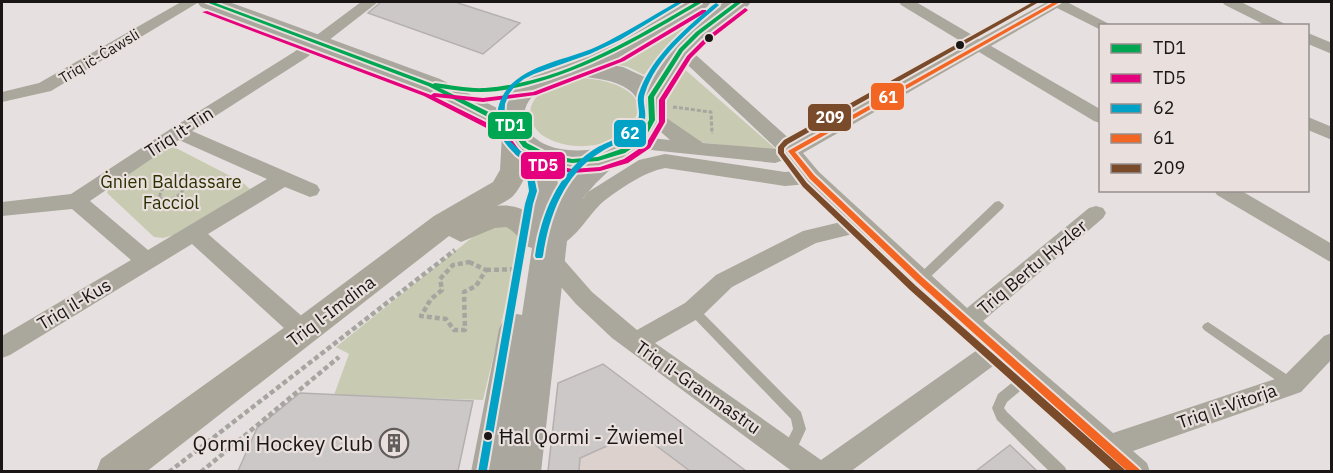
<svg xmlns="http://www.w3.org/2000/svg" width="1333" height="473" viewBox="0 0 1333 473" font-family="'IBM Plex Sans',sans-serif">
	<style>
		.built { fill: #ddd1ce }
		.green { fill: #c9cab2 }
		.building { fill: #cbc8c7; stroke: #b4b0af; stroke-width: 1.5 }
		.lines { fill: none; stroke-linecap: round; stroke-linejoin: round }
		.path-far1 { stroke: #a7a59f; stroke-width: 3; stroke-dasharray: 4 2; stroke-linecap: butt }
		.path { stroke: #a7a59f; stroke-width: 4.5; stroke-dasharray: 5 3; stroke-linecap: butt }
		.lane { fill: #aaa79c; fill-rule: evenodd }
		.street { fill: #aaa79c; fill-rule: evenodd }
		.secondary { fill: #aaa699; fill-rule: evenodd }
		.highway { fill: #aaa79f; fill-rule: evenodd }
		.bus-1-casing { stroke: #e9e0dd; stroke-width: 4 }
		.bus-2-casing { stroke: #e9e0dd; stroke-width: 4 }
		.bus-3-casing { stroke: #e9e0dd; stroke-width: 4 }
		.bus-4-casing { stroke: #e9e0dd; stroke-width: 4 }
		.bus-5-casing { stroke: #e9e0dd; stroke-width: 4 }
		.bus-1 { fill: #00a651; fill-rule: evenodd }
		.bus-2 { fill: #e5007d; fill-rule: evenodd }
		.bus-3 { fill: #01a2c5; fill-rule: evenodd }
		.bus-4 { fill: #f26522; fill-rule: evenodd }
		.bus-5 { fill: #7a4b2a; fill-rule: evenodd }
		.bus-dot { fill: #191615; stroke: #e9e0dd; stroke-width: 2 }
		.labels { text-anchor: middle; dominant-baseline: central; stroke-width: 4.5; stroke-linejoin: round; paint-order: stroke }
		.far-street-label { font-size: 15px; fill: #191615; stroke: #e9e0dd }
		.street-label { font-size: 18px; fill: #191615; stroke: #e9e0dd }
		.park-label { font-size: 18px; fill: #2b3000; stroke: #e9e0dd }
		.near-bus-label { font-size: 20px; fill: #191615; stroke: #e9e0dd; text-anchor: start }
		.near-poi-label { font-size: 21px; fill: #191615; stroke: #e9e0dd; text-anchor: end }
		.line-badge { stroke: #e9e0dd; stroke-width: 2 }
		.badge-label { font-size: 16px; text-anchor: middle; font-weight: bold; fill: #fff }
	</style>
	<rect width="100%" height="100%" fill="#e6e1e0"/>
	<path class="built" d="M603 364 746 471 548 472 558 383Z"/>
	<path class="green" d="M685 20 694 25 659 55 644 75 628 67 610 63Z
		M682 67 778 151 697 142 667 120 664 97Z
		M579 78C604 78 658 91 630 126 611 150 566 152 542 135 534 129 528 118 531 107 537 88 562 81 579 78Z
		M174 147 242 182 250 189 174 235 163 238 154 237 107 193 110 184 163 151Z
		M501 225 516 228 521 240 483 400 334 395 349 354 336 347 479 232Z"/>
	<path class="building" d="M381 2H455L520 23 483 54 368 13Z
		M603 364 746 471H690L638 432 580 458 579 471H548L558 383Z
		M300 393 473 401 458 471H238L257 428Z
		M1010 445 1037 471H976Z"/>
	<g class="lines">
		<path class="path-far1" d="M673 107 711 112 712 134
			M178 185 183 190C177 199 169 202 159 198L162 189Z"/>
		<path class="path" d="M469 262 486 270 476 286 464 292 465 330H454L446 319 421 316 431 299 442 290 440 279 453 265Z
			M486 270 521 269
			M169 472 455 250
			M201 472 339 357"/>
		<path class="lane" d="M999 201 1004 205 1003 208 924 283H916L914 280 916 277 995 202Z
			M693 305 697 307 801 412 806 429 794 455 789 457 784 455 782 451 793 429 791 419 689 313 687 310 689 307Z
			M1208 322 1295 380 1297 384 1295 388 1291 389 1287 388 1204 330 1202 327 1204 324Z
			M1029 371 1033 372 1035 376 1033 380 1007 402 1004 408 1007 412 1065 467 1067 472H1050L997 420 992 408 998 394 1025 372Z"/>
		<path class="street" d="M181 2H199L51 91 2 102V92L39 83Z
			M361 2H378L306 58 192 131 317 185 320 190 317 195 310 197 285 187 208 234 312 325 316 332 312 339 304 342 296 339 192 244 10 355 2 358V336L131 260 72 209 2 216V202L71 194 172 128 294 52ZM179 140 267 179 148 250 90 201Z
			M899 2H916L979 39 1047 2H1067L1113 26H1100L1099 29 1057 8 991 46 1100 109V123L1094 121 979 52 803 153 819 172 967 308 1089 208 1096 206 1103 208 1106 213 1103 218 983 321 1113 433 1284 376 1324 336 1332 333V359L1301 392 1133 451 1147 463 1150 472H1117L997 363 850 472H793L612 338 576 304 541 264 538 258 541 252 549 250 557 252 592 292 637 330 685 303 716 275 803 231 845 221 808 184 785 186 665 168C644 172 621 188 604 201 587 214 570 254 544 246L540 240 544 234 568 217 588 192 639 160 665 154 785 172 797 171 787 159 775 163 651 150 623 157 616 156 614 151 616 146 651 138 670 140 644 117 647 113H659L703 143 777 149 675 53 673 50 675 47H687L793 142 967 45 901 5ZM857 233 980 348 821 460 655 343 701 317 732 287 816 243Z
			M1222 2H1241L1289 26H1267L1225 5Z
			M1308 33 1332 43V54L1308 44Z
			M1308 117 1332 127V140L1308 130Z
			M1214 190H1240L1332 244V263L1217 195Z"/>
		<path class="secondary" d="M515 126 524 129C536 148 528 180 513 196 509 200 502 203 497 206 521 203 538 216 549 236L545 244C520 252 524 236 506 227L495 228 461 242 449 236 146 472H96L101 459 292 322 434 216 493 182 500 170 502 135 506 129Z"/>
		<path class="highway" d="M197 2H229L440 79 497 108 511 86 527 75 572 61 609 45 683 2H711L707 7 627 55 608 64 623 67 649 79C668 50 691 19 723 3 730 0 743 2 751 2L747 7 707 38 691 54 664 98 667 117 654 141 637 156 617 163 596 183 583 198 567 241 541 472H471L499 329 504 318 517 314 522 315 532 248 522 245 518 236 528 192 524 160 508 146 499 132 420 91 201 7ZM576 76C593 78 614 79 629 90 650 106 634 132 616 142 590 156 533 155 524 121 522 92 553 81 576 76ZM556 169 572 170 558 185Z"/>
		<g class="bus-1-casing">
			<path id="bus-1" d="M206 2H213L433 84 435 83C451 85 469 89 485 88 563 82 630 40 696 2H701V3C645 36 590 69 527 85 512 89 496 92 481 92 467 92 454 90 440 88L513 124 527 143 548 154 572 159 598 157 621 149 640 137 649 120 648 97 679 49 696 32 736 2H742L700 34 683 51 654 97 655 120 644 140 625 153 598 161 572 163 544 158 523 147 509 128 428 86Z"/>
		</g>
		<g class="bus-2-casing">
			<path id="bus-2" d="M745 8 748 10 747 11 707 42 691 58 665 100V122L650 148 628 163 600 171 572 173 539 167 516 155 502 136 424 96 202 12 207 11 431 95 434 93 483 98 533 92 620 59 702 10H706V12L624 61 536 95 483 102 435 97 506 132 520 151 543 163 572 169 600 167 624 159 646 144 659 122V100L687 56 703 40Z"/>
		</g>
		<g class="bus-3-casing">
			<path id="bus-3" d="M677 2H683L620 40 590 54 534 74 524 79 515 86 509 94 505 104 504 124 505 131 510 141 531 161 537 191 533 204 487 470 486 472H478L525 204 529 191 525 162C510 151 496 136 497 117 500 67 560 63 596 47 624 34 650 17 677 2Z
				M716 3 719 5 718 6C691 29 656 58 645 93 641 104 649 114 643 124 633 139 615 143 601 152 564 174 549 215 543 256L542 258H536L535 256C541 215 557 174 593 150 607 141 625 138 636 124 643 114 635 103 639 93 649 63 675 38 698 18 704 13 710 7 716 3Z"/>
		</g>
		<g class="bus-4-casing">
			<path id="bus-4" d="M1054 2H1060L795 152 814 175 923 278 1139 469 1141 472H1128L917 282 810 179 788 151Z"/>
		</g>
		<g class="bus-5-casing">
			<path id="bus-5" d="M1033 2H1039L788 144 784 148V153L807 183 916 286 1124 469 1126 472H1113L910 290 803 187 778 153V147L784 140Z"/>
		</g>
		<use href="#bus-1" class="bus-1"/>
		<use href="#bus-2" class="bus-2"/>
		<use href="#bus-3" class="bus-3"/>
		<use href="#bus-4" class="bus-4"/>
		<use href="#bus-5" class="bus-5"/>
	</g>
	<defs>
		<g id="building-ring" transform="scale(1.5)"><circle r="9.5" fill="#e9e0dd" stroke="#615d5c" stroke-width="1.5"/><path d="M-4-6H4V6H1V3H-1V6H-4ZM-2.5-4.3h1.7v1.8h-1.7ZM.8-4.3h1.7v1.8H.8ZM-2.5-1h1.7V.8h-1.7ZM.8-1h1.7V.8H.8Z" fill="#615d5c"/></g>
	</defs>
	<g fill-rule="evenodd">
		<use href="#building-ring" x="394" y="443"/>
	</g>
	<g class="bus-dot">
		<circle cx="709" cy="38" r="5"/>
		<circle cx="960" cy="45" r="5"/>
		<circle cx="488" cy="436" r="5"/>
	</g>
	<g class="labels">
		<g class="far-street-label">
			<text transform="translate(99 56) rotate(-31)">Triq iċ-Ċawsli</text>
		</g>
		<g class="street-label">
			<text transform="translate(179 132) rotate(-33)">Triq it-Tin</text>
			<text transform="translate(1032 267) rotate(-40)">Triq Bertu Hyzler</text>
			<text transform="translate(74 304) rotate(-31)">Triq il-Kus</text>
			<text transform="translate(331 311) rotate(-37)">Triq l-Imdina</text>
			<text transform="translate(698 387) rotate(35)">Triq il-Granmastru</text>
			<text transform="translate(1227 406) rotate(-19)">Triq il-Vitorja</text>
		</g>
		<g class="park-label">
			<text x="171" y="181">Ġnien Baldassare<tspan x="171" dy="21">Facciol</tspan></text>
		</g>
		<g class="near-bus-label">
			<text x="499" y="436">Ħal Qormi - Żwiemel</text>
		</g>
		<g class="near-poi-label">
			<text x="373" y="443">Qormi Hockey Club</text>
		</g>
	</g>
	<g class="line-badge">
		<rect x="870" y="82" width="35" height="29" rx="6" fill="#f26522"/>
		<rect x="807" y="103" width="45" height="29" rx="6" fill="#7a4b2a"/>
		<rect x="487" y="111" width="46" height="29" rx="6" fill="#00a651"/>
		<rect x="613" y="119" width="34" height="29" rx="6" fill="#01a2c5"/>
		<rect x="520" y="151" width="46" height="29" rx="6" fill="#e5007d"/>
	</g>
	<g class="badge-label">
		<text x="888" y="103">61</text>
		<text x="830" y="123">209</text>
		<text x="510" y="131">TD1</text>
		<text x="630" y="139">62</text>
		<text x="543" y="171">TD5</text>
	</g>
	<rect width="1333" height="473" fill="none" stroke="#191615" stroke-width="6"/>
	<rect x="1099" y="24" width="210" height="168" fill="#e9e0dd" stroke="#968f8d" stroke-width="1.5"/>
	<rect x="1111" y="44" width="30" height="9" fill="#00a651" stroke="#968f8d" stroke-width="1.5"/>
	<text x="1153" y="54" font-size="18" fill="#191615">TD1</text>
	<rect x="1111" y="74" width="30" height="9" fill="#e5007d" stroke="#968f8d" stroke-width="1.5"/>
	<text x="1153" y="84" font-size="18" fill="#191615">TD5</text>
	<rect x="1111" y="104" width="30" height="9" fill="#01a2c5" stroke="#968f8d" stroke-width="1.5"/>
	<text x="1153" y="114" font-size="18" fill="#191615">62</text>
	<rect x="1111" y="134" width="30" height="9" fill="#f26522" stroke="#968f8d" stroke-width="1.5"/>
	<text x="1153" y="144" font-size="18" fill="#191615">61</text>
	<rect x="1111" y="164" width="30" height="9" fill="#7a4b2a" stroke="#968f8d" stroke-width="1.5"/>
	<text x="1153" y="174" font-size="18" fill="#191615">209</text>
</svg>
